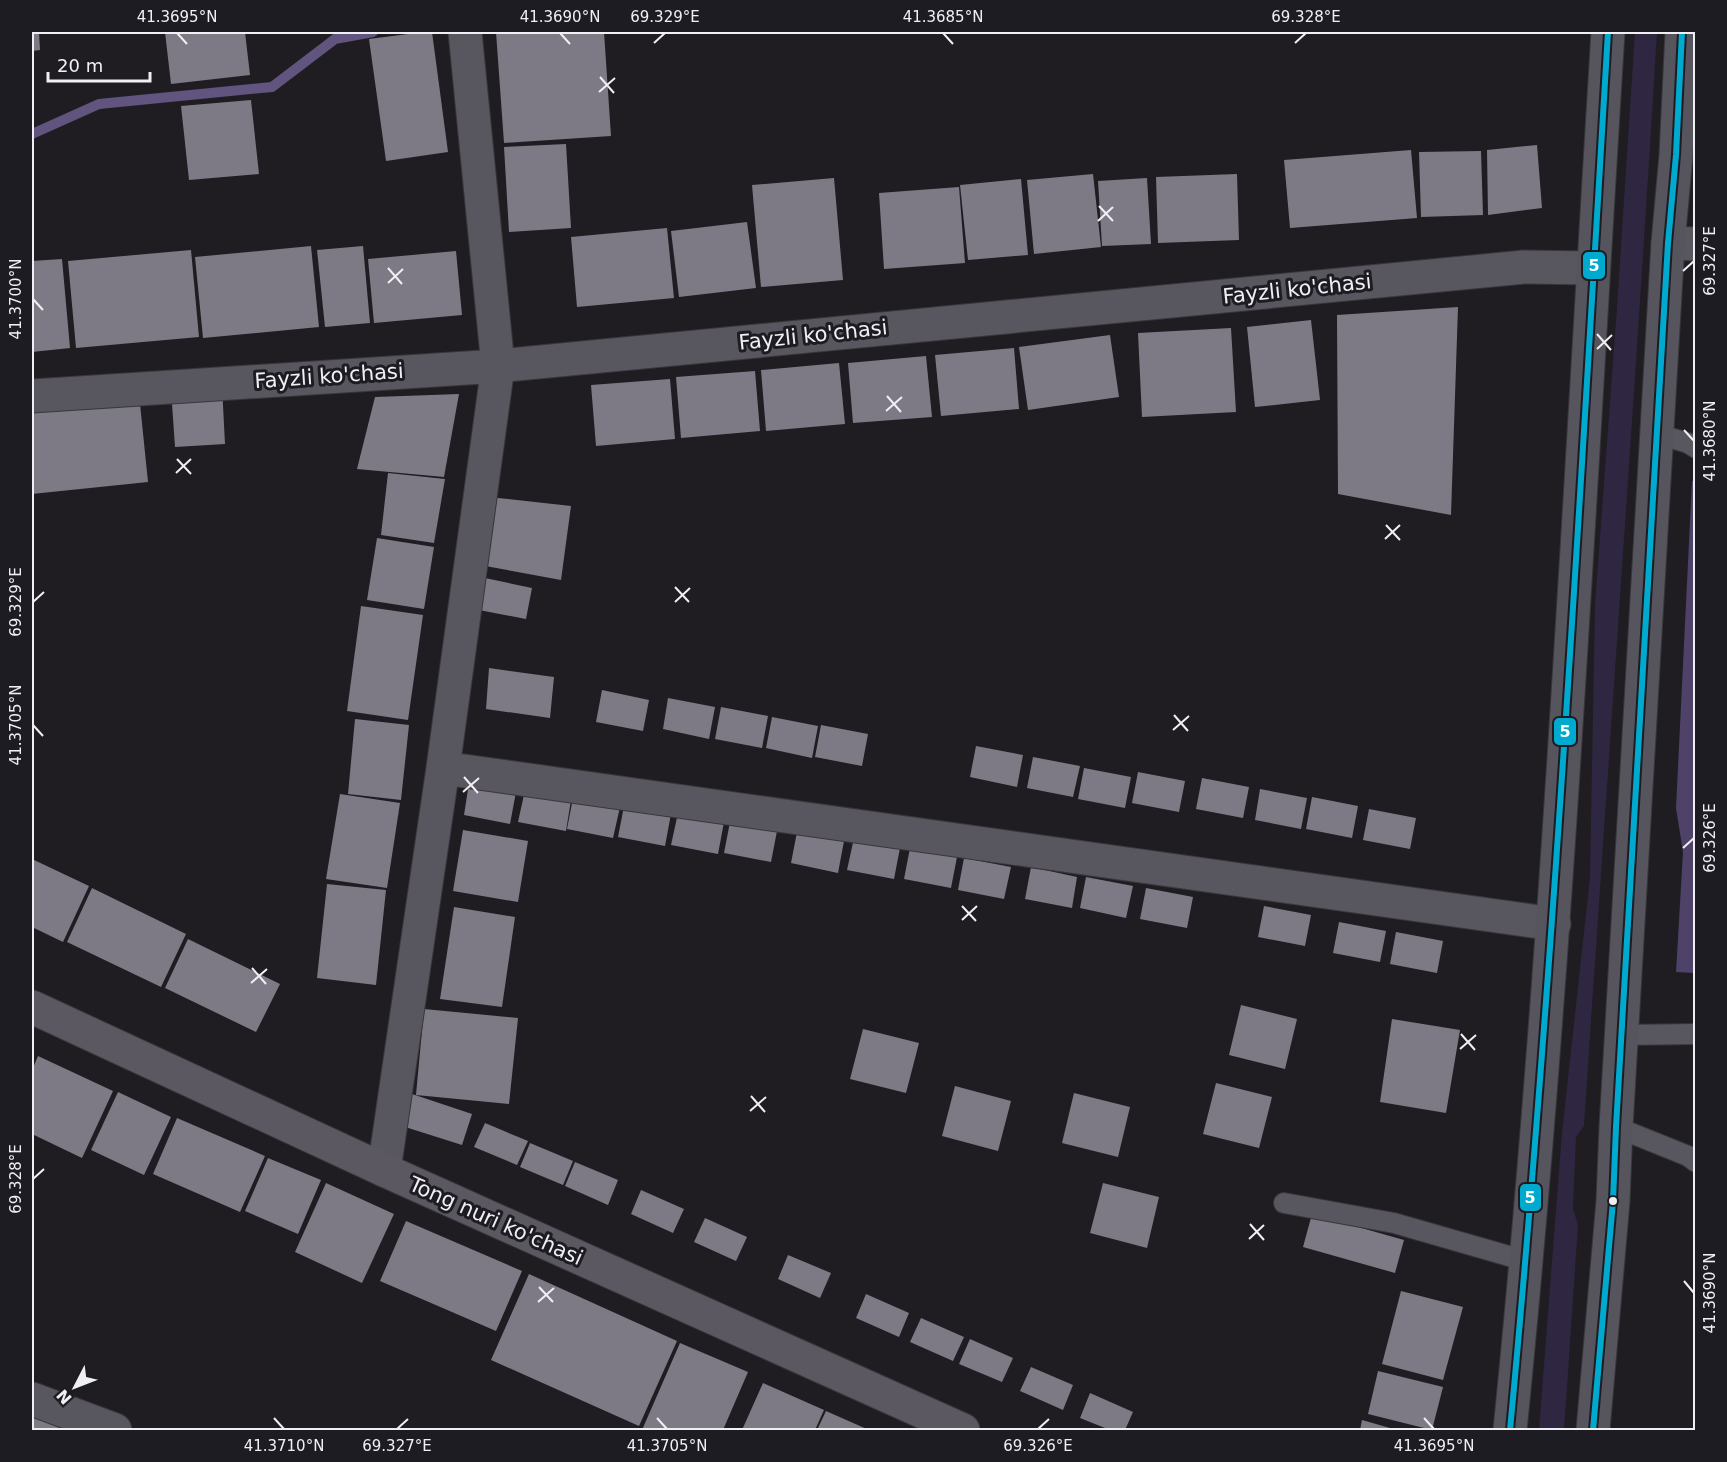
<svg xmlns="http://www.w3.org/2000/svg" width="1727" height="1462" viewBox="0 0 1727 1462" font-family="'DejaVu Sans',sans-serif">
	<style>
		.green { fill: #2f2742 }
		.forest { fill: #4f4269 }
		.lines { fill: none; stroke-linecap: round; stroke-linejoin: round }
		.stream { stroke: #61547e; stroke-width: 10 }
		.building { fill: #7d7a86 }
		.lane-casing { stroke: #38373a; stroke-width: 22 }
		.street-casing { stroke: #38373a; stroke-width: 35 }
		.secondary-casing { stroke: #38373a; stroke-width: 35 }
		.highway-casing { stroke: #38373a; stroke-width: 35 }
		.lane { stroke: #58565e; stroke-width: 20 }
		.street { stroke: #58565e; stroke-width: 33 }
		.secondary { stroke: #5b5861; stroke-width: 33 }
		.highway { stroke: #56545c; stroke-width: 33 }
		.bus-1-casing { stroke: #1e1c23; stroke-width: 10 }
		.bus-1 { stroke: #00a9ce; stroke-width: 6 }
		.ticks { fill: none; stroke: #f0eff4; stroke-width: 2 }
		.bus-dot { fill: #f0eff4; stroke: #1e1c23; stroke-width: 2 }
		.labels { text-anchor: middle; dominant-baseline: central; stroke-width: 6; stroke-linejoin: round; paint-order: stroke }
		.street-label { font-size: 21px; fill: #f0eff4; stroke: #1e1c23 }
		.line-badge { stroke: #1e1c23; stroke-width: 2 }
		.badge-label { font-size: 16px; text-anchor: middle; font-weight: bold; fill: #fff }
		.neatline { fill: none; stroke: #f0eff4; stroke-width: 2 }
		.ticks-label { font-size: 15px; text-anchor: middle; fill: #f0eff4 }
	</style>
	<rect width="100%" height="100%" fill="#1f1d22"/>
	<path class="green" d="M1635 32H1657C1635 397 1608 761 1584 1126L1576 1137 1573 1209 1578 1225 1564 1430H1539L1562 1133 1590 878 1595 605 1617 308Z"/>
	<path class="forest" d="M1692 481 1696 482 1695 973 1676 972 1683 852 1676 808Z"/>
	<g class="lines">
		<path class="stream" d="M32 134 99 104 272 87 335 39 373 32"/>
	</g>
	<path class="building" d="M32 32H39L40 50 32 51Z
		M165 32H245L250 75 171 84Z
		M424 32H432L448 152 386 161 369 39Z
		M496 32H604L611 136 504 143Z
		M251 100 259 174 189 180 181 106Z
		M566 144 571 228 509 232 504 147Z
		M1537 145 1542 208 1488 215 1487 150Z
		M1411 150 1417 218 1290 228 1284 160Z
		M1481 151 1483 215 1421 217 1419 152Z
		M1093 174 1101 247 1034 254 1027 180Z
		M1237 174 1239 240 1158 243 1156 177Z
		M834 178 843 280 761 287 752 185Z
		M1147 178 1151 244 1102 246 1098 181Z
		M1021 179 1028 255 968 260 960 185Z
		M959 187 965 263 884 269 879 193Z
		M747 222 756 288 679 297 671 231Z
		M667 228 674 298 577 307 571 237Z
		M311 246 319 327 203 338 195 257Z
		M363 246 370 323 325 327 317 250Z
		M191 250 199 337 76 348 68 261Z
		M456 251 462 315 374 323 368 259Z
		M62 259 70 348 32 352V261Z
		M1458 307 1451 515 1338 494 1337 315Z
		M1311 320 1320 400 1255 407 1247 327Z
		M1231 328 1236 412 1142 417 1138 333Z
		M1110 335 1119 397 1028 410 1019 347Z
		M1014 348 1019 409 941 416 935 355Z
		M926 356 932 417 853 423 848 363Z
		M839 363 845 424 766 431 761 370Z
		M755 371 760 431 681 438 676 377Z
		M670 379 675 439 596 446 591 385Z
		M222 386 225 444 175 447 171 389Z
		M139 394 148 482 32 494V405Z
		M459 394 444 477 357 469 375 397Z
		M388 473 445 479 434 543 381 535Z
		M489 497 571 506 561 580 480 565Z
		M377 538 434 547 424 609 367 600Z
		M485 578 532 588 526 619 479 610Z
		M361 606 423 615 408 720 347 711Z
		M489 668 554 677 550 718 486 709Z
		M602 690 649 700 643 731 596 722Z
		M668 698 715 707 709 739 663 729Z
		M721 707 768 716 762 748 715 739Z
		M772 717 818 726 812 758 766 748Z
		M355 719 409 725 401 800 348 794Z
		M821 725 868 734 862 766 815 757Z
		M976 746 1023 755 1017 787 970 777Z
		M1033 757 1080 766 1073 797 1027 788Z
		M1084 768 1131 777 1125 808 1078 799Z
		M1138 772 1185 781 1179 812 1132 803Z
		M1202 778 1249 787 1243 818 1196 809Z
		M469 783 516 792 510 824 464 815Z
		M1260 789 1307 798 1301 829 1255 820Z
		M525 790 571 800 566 831 518 822Z
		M340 794 400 803 387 888 326 879Z
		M1312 797 1358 806 1352 838 1306 829Z
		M573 798 620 807 613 838 567 829Z
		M624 806 671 814 665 846 618 837Z
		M1369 809 1416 818 1410 849 1363 840Z
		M678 813 724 822 718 854 671 845Z
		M730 822 777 831 771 862 724 853Z
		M463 830 528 841 518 902 453 891Z
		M797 832 844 841 838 873 791 863Z
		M854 838 900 848 894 879 847 870Z
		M910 848 957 857 951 888 904 879Z
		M964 858 1011 867 1004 899 958 890Z
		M32 859 89 886 63 942 32 927Z
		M1031 867 1077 877 1072 908 1025 899Z
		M1086 877 1133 886 1126 918 1080 908Z
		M327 884 386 890 376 985 317 978Z
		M92 888 186 934 161 987 67 942Z
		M1146 888 1193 897 1187 928 1140 919Z
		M1264 906 1311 915 1305 946 1258 937Z
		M454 907 515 917 502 1007 440 999Z
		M1339 922 1386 931 1380 962 1333 953Z
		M1396 932 1443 941 1437 973 1390 964Z
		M188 939 280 984 256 1032 165 988Z
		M1241 1005 1297 1019 1285 1069 1229 1055Z
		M424 1009 518 1018 509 1104 416 1095Z
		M1392 1019 1460 1030 1446 1113 1380 1102Z
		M863 1029 919 1043 906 1093 850 1079Z
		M38 1056 113 1091 82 1158 32 1134V1070Z
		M1216 1083 1272 1097 1259 1148 1203 1134Z
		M955 1086 1011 1101 998 1151 942 1136Z
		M118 1092 171 1117 144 1175 91 1150Z
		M1074 1093 1130 1107 1118 1157 1062 1143Z
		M412 1094 472 1114 462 1145 402 1126Z
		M177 1118 265 1156 240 1212 153 1174Z
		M485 1123 528 1141 517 1165 474 1147Z
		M530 1143 573 1161 563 1185 520 1167Z
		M268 1158 321 1180 298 1234 245 1211Z
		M575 1162 618 1180 608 1205 565 1186Z
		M326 1183 394 1214 362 1283 295 1252Z
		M1103 1183 1159 1197 1147 1248 1090 1233Z
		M641 1190 684 1209 673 1233 631 1214Z
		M1312 1214 1404 1240 1395 1273 1303 1247Z
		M705 1218 747 1237 736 1261 694 1242Z
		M406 1221 522 1271 496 1331 380 1281Z
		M788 1255 831 1273 820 1298 778 1279Z
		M529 1274 677 1341 639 1426 491 1360Z
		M1401 1291 1463 1307 1443 1380 1382 1364Z
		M866 1294 909 1313 899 1337 856 1318Z
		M921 1318 964 1337 953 1361 910 1342Z
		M970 1339 1013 1358 1002 1382 959 1364Z
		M680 1343 748 1372 723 1430H642Z
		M1031 1367 1073 1385 1063 1410 1020 1391Z
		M1378 1371 1443 1387 1432 1430 1368 1414Z
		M763 1383 824 1410 815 1430H742Z
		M1090 1393 1133 1412 1125 1430H1110L1080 1418Z
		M32 1409 85 1430H32Z
		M826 1411 869 1430H817Z
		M1362 1420 1397 1430H1360Z"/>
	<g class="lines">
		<g class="lane-casing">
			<path id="lane" d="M1657 434 1688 443 1696 448
				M1621 1035 1696 1034
				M1616 1127 1688 1156 1696 1162
				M1284 1203 1394 1223 1526 1261"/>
		</g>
		<g class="street-casing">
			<path id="street" d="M1668 243 1696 244
				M32 396 498 366 1524 267 1593 268
				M443 768 1554 924
				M384 1170 443 768 498 366 465 32
				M32 1399 115 1430"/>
		</g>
		<g class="secondary-casing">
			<path id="secondary" d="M32 1007 384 1170 963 1430"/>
		</g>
		<g class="highway-casing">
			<path id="highway" d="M1510 1430C1557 965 1579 498 1608 32
				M1593 1430 1613 1201 1616 1127 1668 243 1676 155 1682 32"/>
		</g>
		<use href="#lane" class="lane"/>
		<use href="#street" class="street"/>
		<use href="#secondary" class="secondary"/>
		<use href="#highway" class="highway"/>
		<g class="bus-1-casing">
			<path id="bus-1" d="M1510 1430C1554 965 1580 498 1608 32
				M1593 1430 1613 1201 1616 1127 1668 243 1676 155 1682 32"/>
		</g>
		<use href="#bus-1" class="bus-1"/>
	</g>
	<path class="ticks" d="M177 33 187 44M560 33 570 44M943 33 953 44M654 43 665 33M1295 43 1306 33M600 77 614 93M599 92 615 78M1099 206 1113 221M1098 221 1113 207M388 268 402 284M1683 271 1694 261M388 283 403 269M33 299 43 310M1597 334 1611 350M1597 349 1612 335M887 396 901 412M886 411 902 397M1684 430 1694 441M177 459 191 474M176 473 191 459M1386 525 1400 540M1385 539 1400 525M675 587 689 602M33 602 44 592M675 602 690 588M1174 715 1188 731M33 725 43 736M1173 730 1189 716M464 777 478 793M463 792 479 778M1683 848 1694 838M962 906 976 921M962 920 977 906M252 968 266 984M251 983 267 969M1461 1034 1475 1050M1460 1049 1476 1035M751 1096 765 1112M750 1111 766 1097M33 1179 44 1169M1250 1224 1264 1240M1249 1239 1264 1225M1684 1281 1694 1293M539 1287 553 1302M538 1302 554 1288M274 1418 284 1429M657 1418 667 1429M1424 1418 1434 1429M397 1429 408 1419M1038 1429 1049 1419"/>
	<circle class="bus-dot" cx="1613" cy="1201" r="5"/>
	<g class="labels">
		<g class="street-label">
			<text transform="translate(1297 289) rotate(-6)">Fayzli ko'chasi</text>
			<text transform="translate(813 335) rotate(-6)">Fayzli ko'chasi</text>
			<text transform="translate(329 376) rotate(-4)">Fayzli ko'chasi</text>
			<text transform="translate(496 1221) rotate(24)">Tong nuri ko'chasi</text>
		</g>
	</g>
	<g class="line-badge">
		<rect x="1582" y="251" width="24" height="29" rx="6" fill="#00a9ce"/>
		<rect x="1553" y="717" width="24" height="29" rx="6" fill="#00a9ce"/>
		<rect x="1519" y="1183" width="23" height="29" rx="6" fill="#00a9ce"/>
	</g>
	<g class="badge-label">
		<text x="1594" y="271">5</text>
		<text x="1565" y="737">5</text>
		<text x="1530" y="1203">5</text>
	</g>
	<rect width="1727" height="1462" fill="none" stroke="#1e1c23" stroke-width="66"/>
	<g transform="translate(75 1387) rotate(228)" stroke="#1e1c23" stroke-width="4.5" paint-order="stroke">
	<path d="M0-4.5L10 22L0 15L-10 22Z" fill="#f0eff4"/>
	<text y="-9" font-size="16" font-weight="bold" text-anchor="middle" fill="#f0eff4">N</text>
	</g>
	<path d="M48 72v9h102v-9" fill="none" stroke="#f0eff4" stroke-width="3"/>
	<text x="57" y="72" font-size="18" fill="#f0eff4" stroke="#1e1c23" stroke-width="4.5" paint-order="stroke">20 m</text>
	<rect x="33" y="33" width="1661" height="1396" class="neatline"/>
	<g class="ticks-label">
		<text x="177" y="22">41.3695°N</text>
		<text x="560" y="22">41.3690°N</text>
		<text x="665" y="22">69.329°E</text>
		<text x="943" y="22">41.3685°N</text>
		<text x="1306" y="22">69.328°E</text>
		<text transform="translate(1710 261) rotate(-90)" y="5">69.327°E</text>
		<text transform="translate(16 299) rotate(-90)" y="5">41.3700°N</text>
		<text transform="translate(1710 441) rotate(-90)" y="5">41.3680°N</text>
		<text transform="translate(16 602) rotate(-90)" y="5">69.329°E</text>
		<text transform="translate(16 725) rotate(-90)" y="5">41.3705°N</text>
		<text transform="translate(1710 838) rotate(-90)" y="5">69.326°E</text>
		<text transform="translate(16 1179) rotate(-90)" y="5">69.328°E</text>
		<text transform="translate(1710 1293) rotate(-90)" y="5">41.3690°N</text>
		<text x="284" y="1451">41.3710°N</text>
		<text x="397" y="1451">69.327°E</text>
		<text x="667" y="1451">41.3705°N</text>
		<text x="1038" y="1451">69.326°E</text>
		<text x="1434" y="1451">41.3695°N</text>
	</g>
</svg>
